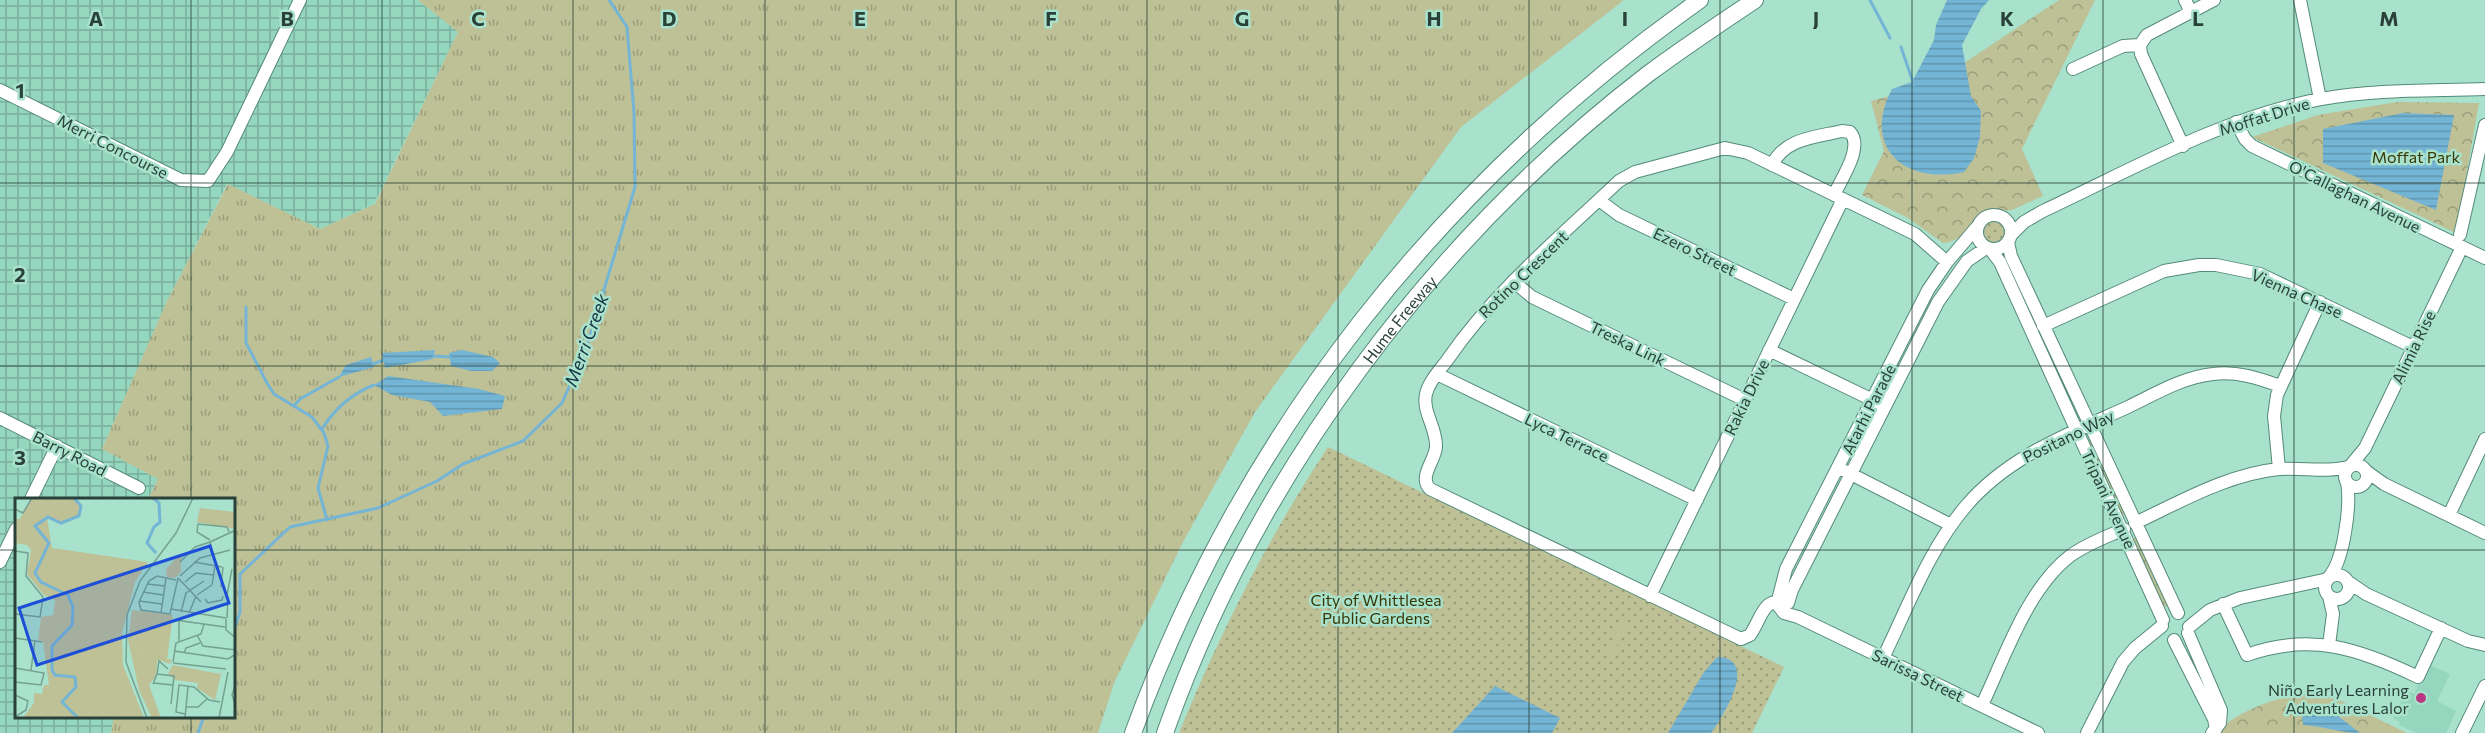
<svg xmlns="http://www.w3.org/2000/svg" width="2485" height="733" viewBox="0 0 2485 733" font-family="Commissioner,sans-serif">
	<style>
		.built { fill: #95d6bf }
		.industrial { fill: url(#industrial-grid) }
		.grass { fill: url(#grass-tufts) }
		.park { fill: url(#park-crowns) }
		.garden { fill: url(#garden-dots) }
		.pitch { fill: #bec096 }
		.water { fill: url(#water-rules) }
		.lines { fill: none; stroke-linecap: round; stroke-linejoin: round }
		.stream { stroke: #74b5d5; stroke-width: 3 }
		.minor-casing { stroke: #548b78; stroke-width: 14 }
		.highway-casing { stroke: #548b78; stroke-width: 18 }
		.minor { stroke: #fff; stroke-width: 12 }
		.highway { stroke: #fff; stroke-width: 16 }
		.grid { fill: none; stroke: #294138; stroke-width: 1.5; stroke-opacity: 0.55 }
		.poi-dot { fill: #b93780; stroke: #a8e1cc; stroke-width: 2 }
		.labels { text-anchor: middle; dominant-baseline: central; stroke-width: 5; stroke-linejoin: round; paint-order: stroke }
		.street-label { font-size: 16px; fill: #294138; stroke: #a8e1cc }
		.park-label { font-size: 16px; fill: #373705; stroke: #a8e1cc }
		.poi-label { font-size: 16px; fill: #294138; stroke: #a8e1cc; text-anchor: end }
		.water-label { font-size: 18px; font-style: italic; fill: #153442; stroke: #a8e1cc }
		.inset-river { fill: none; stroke: #74b5d5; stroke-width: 3 }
		.inset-road { fill: none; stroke: #75a191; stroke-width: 1.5 }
		.view { fill: #1d4ed8; fill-opacity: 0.15; stroke: #1d4ed8; stroke-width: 3 }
		.inset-edge { fill: none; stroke: #294138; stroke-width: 3 }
		.grid-label { font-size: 20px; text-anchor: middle; font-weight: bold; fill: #294138; stroke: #a8e1cc; stroke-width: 5; stroke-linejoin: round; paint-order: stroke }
	</style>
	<defs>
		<pattern id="industrial-grid" width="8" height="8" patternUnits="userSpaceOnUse" patternTransform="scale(1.5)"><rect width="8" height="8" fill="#95d6bf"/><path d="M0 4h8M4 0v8" fill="none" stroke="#7aaf9c"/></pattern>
		<pattern id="grass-tufts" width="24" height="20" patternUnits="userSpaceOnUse" patternTransform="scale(1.5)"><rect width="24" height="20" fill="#bec096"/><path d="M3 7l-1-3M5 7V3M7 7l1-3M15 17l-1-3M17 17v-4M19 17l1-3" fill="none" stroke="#9a9e7b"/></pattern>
		<pattern id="park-crowns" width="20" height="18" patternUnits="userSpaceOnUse" patternTransform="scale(1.5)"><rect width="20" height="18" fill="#bec096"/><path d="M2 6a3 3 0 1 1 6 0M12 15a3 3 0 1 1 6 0" fill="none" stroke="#9a9e7b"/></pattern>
		<pattern id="garden-dots" width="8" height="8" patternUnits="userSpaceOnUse" patternTransform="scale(1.5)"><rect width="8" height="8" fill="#bec096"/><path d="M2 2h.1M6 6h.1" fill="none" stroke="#9a9e7b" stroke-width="1.8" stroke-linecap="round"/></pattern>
		<pattern id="water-rules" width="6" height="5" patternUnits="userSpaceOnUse" patternTransform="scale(1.5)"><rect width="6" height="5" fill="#74b5d5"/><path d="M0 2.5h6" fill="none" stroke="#5f95ae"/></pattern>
	</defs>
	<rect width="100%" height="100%" fill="#a8e1cc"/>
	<path class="built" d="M2428 664 2450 674 2437 701 2456 711 2446 733H2416L2399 725 2400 722 2393 718 2407 691 2414 694Z"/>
	<path class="industrial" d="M0 0H418L458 32 374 204 320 229 227 184 167 301 102 449 158 479 148 499H16V716L114 717 111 733H0Z"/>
	<path class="grass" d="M418 0H1624L1461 127 1255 412 1183 542 1114 683 1098 733H111L114 717 234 716V499H148L158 479 102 449 167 301 228 184 320 229 375 204 458 32Z"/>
	<path class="park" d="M2059 0H2095L2022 149 2043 196 2012 210 1985 212C1975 225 1960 242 1943 243L1908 218 1862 195 1884 151 1871 101 1931 85Z
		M2397 102 2479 103 2456 233 2252 137 2318 115Z
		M2313 693 2329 695 2407 733H2214C2242 709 2276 696 2313 693Z"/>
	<path class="garden" d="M1984 232a10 10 0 1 1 20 0a10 10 0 1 1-20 0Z
		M2090 439 2126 514 2122 515 2087 440Z
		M1328 447 1784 667 1752 733H1179C1220 633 1268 538 1328 447Z
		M2136 537 2169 606 2163 607 2133 539Z"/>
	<path class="pitch" d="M1621 623 1627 626 1611 658 1605 655Z"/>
	<path class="water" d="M1947 0H1989L1981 9 1962 45 1971 96 1981 111 1980 137 1974 158 1964 172C1905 185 1861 148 1892 89L1912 82 1934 40 1936 25Z
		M2403 113 2454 115 2436 210 2323 163V129Z
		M435 350 433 359 385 368 382 353Z
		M462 350 493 357 500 363 492 371H471L451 366 449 353Z
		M371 357 374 367 339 377 346 365Z
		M388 376 479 389 505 396 502 409 443 416 430 402 392 395 374 385Z
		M1717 657C1760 658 1723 716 1711 733H1668L1704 672Z
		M1495 686 1560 718 1552 733H1452Z
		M2312 712 2338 716 2360 733C2341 733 2323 726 2303 725L2302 714Z"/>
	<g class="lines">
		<path class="stream" d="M1870 0 1890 38
			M1901 47 1914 85
			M246 307V343L267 383 274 394 312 417 324 433 328 446 318 488 327 520
			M434 356 450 357
			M373 364 384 360
			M294 406 300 399 339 377
			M322 429C335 408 351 394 374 385
			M234 630 240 612V574L290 527 378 508 437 481 463 464 523 441 562 403 587 346 635 187 634 113 627 27 609 0
			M198 733 204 716"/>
		<g class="minor-casing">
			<path id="minor" d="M2185 0 2191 12
				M2300 0 2320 99
				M2140 45 2141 54 2183 146
				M2140 45 2147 35 2214 0
				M2073 69 2123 46 2140 45
				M0 90 181 180 208 181 227 152 300 0
				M2236 122 2245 139 2252 146 2485 258
				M1772 165C1785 138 1816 137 1842 131L1850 132C1864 147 1841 179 1834 195
				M1599 200 1619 215 1794 299
				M1977 232a17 17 0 1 1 34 0a17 17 0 1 1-34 0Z
				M1976 228 1947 262 1928 290 1786 569 1777 604 1784 613 1798 617 2038 733
				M2011 235 2024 222 2043 211C2133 169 2223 117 2321 99 2376 89 2430 91 2485 89
				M2460 235 2485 125
				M2008 242 2011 256 2178 613
				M1990 249 2000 262 2163 620
				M1513 281 1532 297 1745 400
				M2043 326 2164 271 2199 265H2216L2260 274 2413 347
				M1769 350 1879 403
				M1437 374 1697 500
				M0 418 139 488
				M2345 476a11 11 0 1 1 22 0a11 11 0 1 1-22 0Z
				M2350 466 2365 448 2462 247
				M2279 469 2274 416 2277 395 2320 302
				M1845 471 1951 525
				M2366 471 2384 484 2485 533
				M31 499 57 446
				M2449 515 2485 439
				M2135 523C2180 502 2228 474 2279 469 2302 467 2326 473 2348 467
				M0 562 16 529
				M2325 587a12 12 0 1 1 24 0a12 12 0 1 1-24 0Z
				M2328 578C2344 562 2351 505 2347 482
				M2347 581 2366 594 2468 641 2485 645
				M1650 596 1843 199
				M2329 596 2333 614 2329 645
				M1788 603C1763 595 1762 618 1750 635L1741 639 1430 489C1418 477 1435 461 1436 447 1437 428 1422 412 1426 394 1429 381 1440 370 1448 359 1495 291 1559 238 1619 181L1635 172 1725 148 1748 153 1915 234 1947 262
				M1788 603 1792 590 1938 302 1967 261 1986 248
				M2223 604 2247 655C2311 632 2360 649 2418 677L2441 628
				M2189 627 2210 610 2240 598 2328 579
				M2188 633 2221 710 2220 723 2212 733
				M2174 640 2214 719 2216 729
				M1883 658C1908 607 1929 549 1966 506 2008 456 2071 433 2128 407 2155 394 2183 377 2213 374 2237 371 2258 378 2280 386
				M1982 705C2005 657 2027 589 2070 556 2086 544 2106 537 2124 529
				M2087 733 2123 662 2135 648 2162 626
				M2462 733 2485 686"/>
		</g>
		<g class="highway-casing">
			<g id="highway">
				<path d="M1133 733C1244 431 1438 186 1700 0"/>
				<path id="s1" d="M1165 733C1256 475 1432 240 1648 74 1683 48 1719 24 1755 0"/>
			</g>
		</g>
		<use href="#minor" class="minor"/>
		<use href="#highway" class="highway"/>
	</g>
	<path class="grid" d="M191 0V499M382 0V733M573 0V733M765 0V733M956 0V733M1147 0V733M1338 0V733M1529 0V733M1720 0V733M1912 0V733M2103 0V733M2294 0V733M0 183H2485M0 366H2485M0 550H16M234 550H2485M191 716V733"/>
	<circle class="poi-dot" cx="2421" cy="698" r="6"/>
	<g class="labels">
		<g class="street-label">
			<text transform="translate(2264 116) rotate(-17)">Moffat Drive</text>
			<text transform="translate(113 146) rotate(27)">Merri Concourse</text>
			<text transform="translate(2355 196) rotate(26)">O'Callaghan Avenue</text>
			<text transform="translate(1695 251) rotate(26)">Ezero Street</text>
			<text transform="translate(1523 274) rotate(-44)">Rotino Crescent</text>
			<text transform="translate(2297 293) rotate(24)">Vienna Chase</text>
			<text stroke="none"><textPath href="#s1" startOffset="478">Hume Freeway</textPath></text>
			<text transform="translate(1628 343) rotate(26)">Treska Link</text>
			<text transform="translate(2413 347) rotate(-64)">Alimia Rise</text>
			<text transform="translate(1746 397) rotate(-64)">Rakia Drive</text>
			<text transform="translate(1868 409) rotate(-63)">Atarhi Parade</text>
			<text transform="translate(2068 436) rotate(-26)">Positano Way</text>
			<text transform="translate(1567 437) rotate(26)">Lyca Terrace</text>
			<text transform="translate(70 453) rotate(27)">Barry Road</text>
			<text transform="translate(2109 499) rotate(65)">Tripani Avenue</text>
			<text transform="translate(1918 675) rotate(26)">Sarissa Street</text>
		</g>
		<g class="park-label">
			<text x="2416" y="156">Moffat Park</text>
			<text x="1376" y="599">City of Whittlesea<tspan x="1376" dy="18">Public Gardens</tspan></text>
		</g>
		<g class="poi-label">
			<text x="2409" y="689">Niño Early Learning<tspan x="2409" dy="18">Adventures Lalor</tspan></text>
		</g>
		<g class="water-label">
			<text transform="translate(586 340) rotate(-70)">Merri Creek</text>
		</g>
	</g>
	<g transform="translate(15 498)">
		<rect width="220" height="220" fill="#a8e1cc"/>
		<path d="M17 0H59L66 8 64 18 53 24 43 25 32 20 37 50 133 64 120 84 107 135 108 167 129 220H8L19 205V195L27 196 29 187H34L28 144 23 142 26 119 38 117 40 102 29 97 12 76 16 52 12 47 0 45V21H5ZM113 142 126 155 147 163H142L141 178 134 187 146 220H137L124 192Z" fill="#bec096"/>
		<path d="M185 10 220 14V31L182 24ZM166 55V74L160 80 152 79 151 71ZM158 167 205 176 207 172 200 202 182 190 183 185 160 182 153 176Z" fill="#bec096"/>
		<path d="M117 112 158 117 152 161 157 162 155 166 126 155 113 142Z" fill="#bec096"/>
		<path d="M183 175 203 180 201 192 193 191 194 185 181 183Z" fill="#bec096"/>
		<path class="inset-river" d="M59 0 66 8 64 18 46 25 33 19 20 28 34 45 20 75 26 84 53 97 58 109 57 127 37 148V172L40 177 60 179 61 189 47 204 63 220M138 0 144 5 145 24 139 29 132 45 141 55"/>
		<path class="inset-road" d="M0 11 8 15 17 0M195 42 182 34 183 26 212 29 214 34M195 44 221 32M0 53 13 55 11 78 28 99 25 119 0 116M165 64 180 49 195 44 198 55M179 64 207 69M165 78 185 60 215 52M163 80 186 104M161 82 142 78 134 83 124 104 126 112 155 116 163 80M170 84 181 75 199 77M132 86 150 88M197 87 200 68M206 89 208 69M128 94 148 97M182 97 197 87M212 97 217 71M190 101 193 105 207 102 208 98M124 103 147 106M156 111 211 120M166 114 171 95 189 83M146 115 151 80M174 115 181 98M212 120 213 99M211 121V132L221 140M160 122 210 129M164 123V143M182 137 188 148 221 152M0 140 27 144M159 153 213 161 221 156M169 155 171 150 185 145M158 164 161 145 186 136 189 126M158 165 211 171M0 170 29 175 26 187 0 184M16 172 20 143M142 176 144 163 153 171M138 185 158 187M138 186 142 176 159 178 156 206M0 197 13 203 11 212 0 219M220 206 217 197 221 185M171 209H183L192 201M170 216 161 214 164 187 179 189 194 202 205 204M132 220 111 164 112 117 125 83 161 35 178 0M170 220 173 188M204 220 213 174"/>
		<path class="view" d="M195 48 214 105 22 167 4 110Z"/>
		<rect width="220" height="220" class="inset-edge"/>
	</g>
	<g class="grid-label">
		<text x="96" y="26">A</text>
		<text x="287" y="26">B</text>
		<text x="478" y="26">C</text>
		<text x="669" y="26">D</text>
		<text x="860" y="26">E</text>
		<text x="1051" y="26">F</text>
		<text x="1242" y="26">G</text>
		<text x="1434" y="26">H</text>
		<text x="1625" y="26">I</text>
		<text x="1816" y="26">J</text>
		<text x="2007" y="26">K</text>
		<text x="2198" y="26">L</text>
		<text x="2389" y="26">M</text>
		<text x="20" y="98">1</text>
		<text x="20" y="282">2</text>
		<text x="20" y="465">3</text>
	</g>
</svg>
